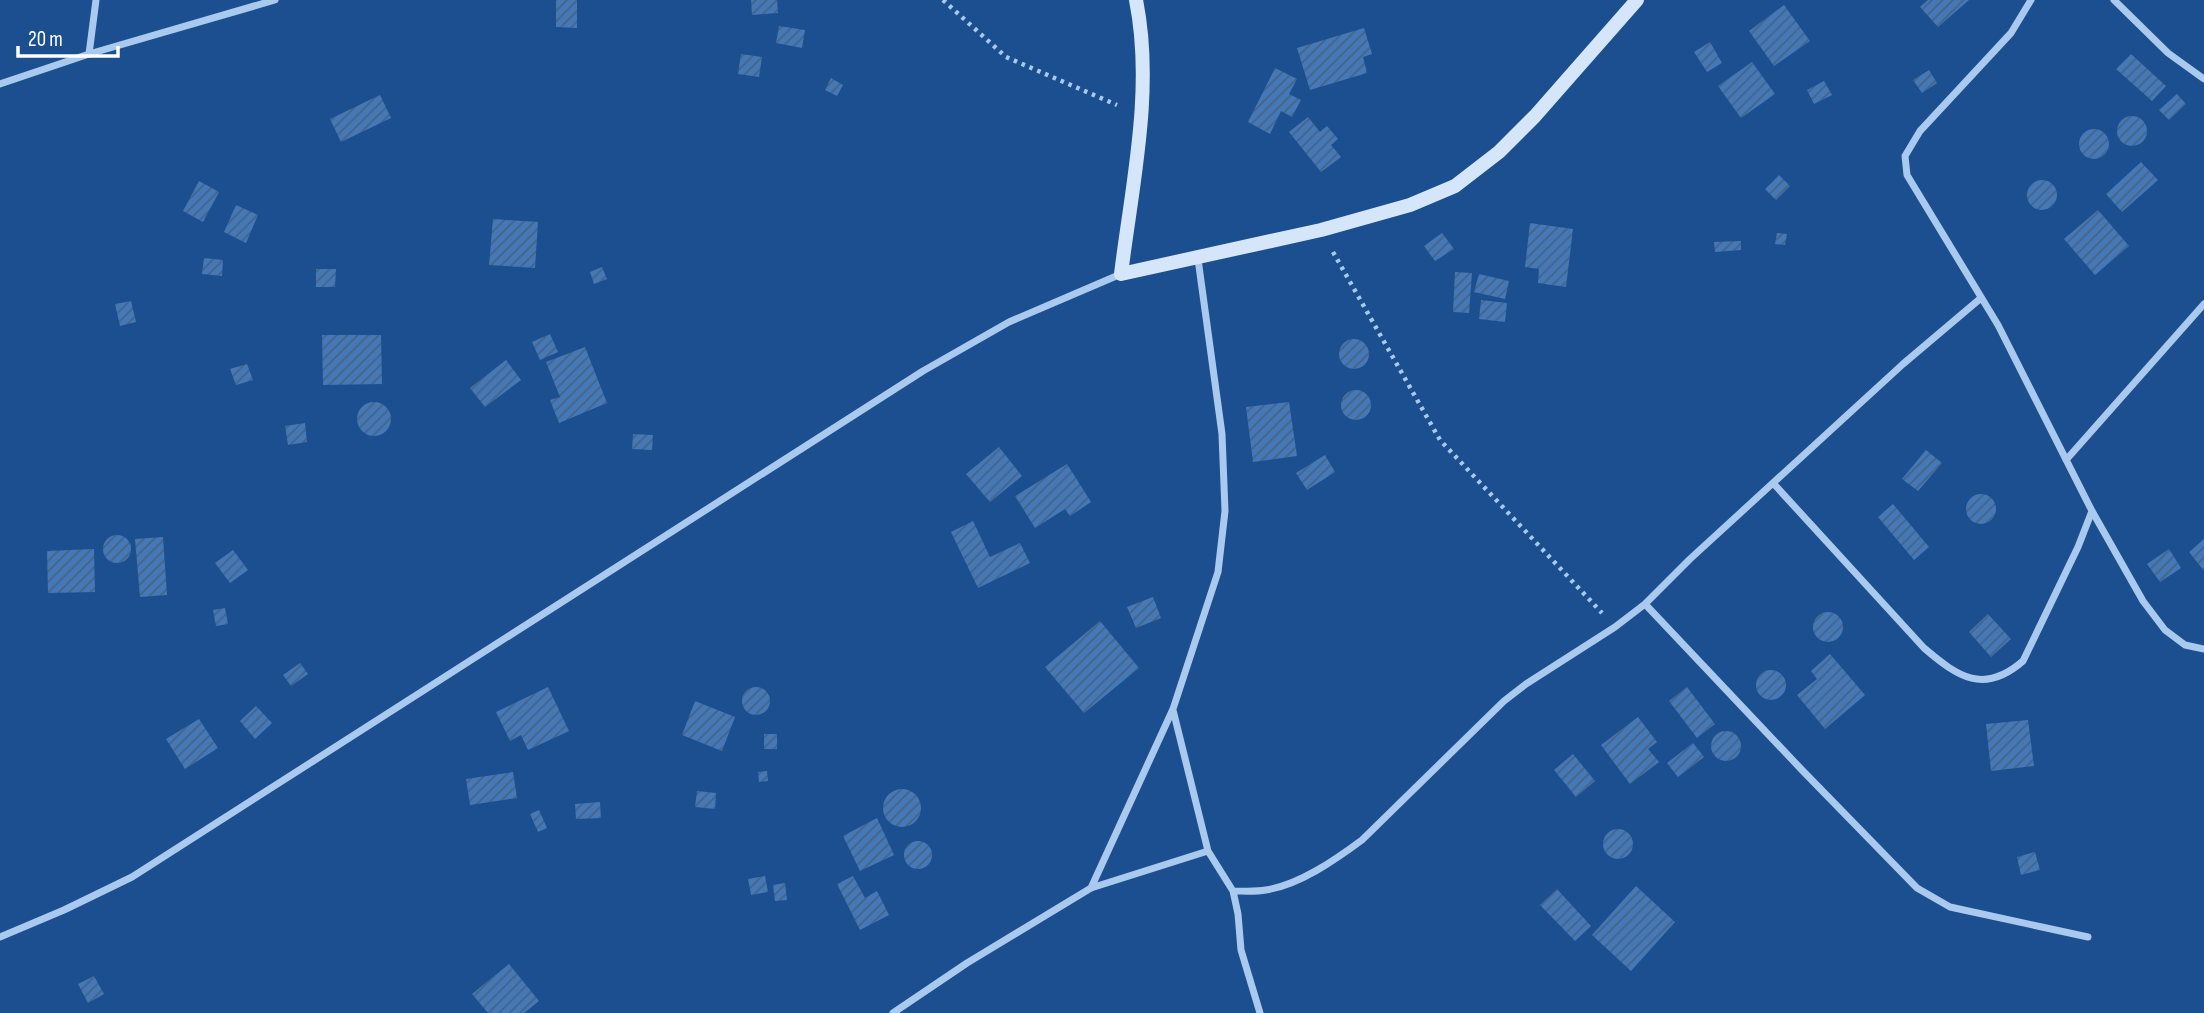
<svg xmlns="http://www.w3.org/2000/svg" width="2204" height="1013" viewBox="0 0 2204 1013" font-family="'Sofia Sans Condensed',sans-serif">
	<style>
		.building { fill: url(#building-hatch) }
		.lines { fill: none; stroke-linecap: round; stroke-linejoin: round }
		.path { stroke: #a9c9ee; stroke-width: 4.5; stroke-dasharray: 3.5 5; stroke-linecap: butt }
		.street { stroke: #a9c9ee; stroke-width: 7 }
		.secondary { stroke: #d6e6fa; stroke-width: 14 }
	</style>
	<defs>
		<pattern id="building-hatch" width="6" height="6" patternUnits="userSpaceOnUse" patternTransform="scale(1.75)"><rect width="6" height="6" fill="#4478b7"/><path d="M-1 1l2-2M0 6l6-6M5 7l2-2" fill="none" stroke="#486282"/></pattern>
	</defs>
	<rect width="100%" height="100%" fill="#1b4f8f"/>
	<path class="building" d="M556 0H577V28L556 27Z
		M751 0H777L778 13 752 15Z
		M1928 0H1969L1938 27 1920 7Z
		M1784 5 1810 41 1774 66 1749 31Z
		M779 26 805 30 802 48 776 43Z
		M1364 28 1372 54 1363 57 1367 73 1310 90 1297 48Z
		M1710 42 1722 63 1707 72 1694 52Z
		M741 54 762 57 759 77 738 74Z
		M2131 54 2166 86 2152 101 2116 69Z
		M1752 62 1775 94 1741 118 1718 86Z
		M1275 68 1297 79 1289 94 1301 100 1292 117 1281 111 1270 134 1248 122Z
		M1929 70 1937 83 1922 93 1913 80Z
		M831 78 843 85 837 96 825 90Z
		M1824 81 1832 95 1814 104 1807 90Z
		M2177 94 2186 104 2169 120 2159 110Z
		M380 95 391 118 341 142 330 119Z
		M2117 131a15 15 0 1 1 30 0a15 15 0 1 1-30 0Z
		M1308 117 1320 132 1327 126 1338 139 1331 145 1341 157 1321 172 1289 132Z
		M2079 144a15 15 0 1 1 30 0a15 15 0 1 1-30 0Z
		M2141 162 2158 180 2122 212 2106 194Z
		M1779 175 1790 186 1776 200 1765 189Z
		M2027 195a15 15 0 1 1 30 0a15 15 0 1 1-30 0Z
		M199 181 219 192 203 222 183 211Z
		M236 205 258 215 246 243 224 232Z
		M2098 210 2129 246 2095 275 2064 239Z
		M493 219 538 222 535 268 489 265Z
		M1530 223 1573 229 1566 287 1538 283 1539 269 1525 267Z
		M1442 233 1454 249 1435 261 1424 246Z
		M1777 233 1787 234 1785 245 1775 244Z
		M1741 241V250L1715 252 1714 242Z
		M204 258 223 260 222 276 202 274Z
		M602 267 607 279 594 284 590 272Z
		M316 269H336L335 287H316Z
		M1455 272 1472 273 1469 313 1453 312Z
		M1479 274 1509 281 1505 299 1474 292Z
		M1481 300 1507 303 1505 322 1479 319Z
		M131 301 136 322 120 326 115 304Z
		M550 334 558 352 540 360 532 342Z
		M322 335H381L382 384 323 385Z
		M1339 354a15 15 0 1 1 30 0a15 15 0 1 1-30 0Z
		M585 347 607 403 559 423 550 400 560 397 546 362Z
		M506 360 521 380 485 407 470 388Z
		M247 364 253 380 236 385 230 369Z
		M1341 405a15 15 0 1 1 30 0a15 15 0 1 1-30 0Z
		M357 419a17 17 0 1 1 34 0a17 17 0 1 1-34 0Z
		M1289 402 1297 456 1253 462 1246 407Z
		M305 423 307 442 288 445 285 426Z
		M633 434 653 435 652 450 632 449Z
		M999 447 1022 476 990 502 966 474Z
		M1926 450 1942 463 1918 491 1902 479Z
		M1325 455 1335 472 1307 490 1296 473Z
		M1067 464 1091 502 1070 516 1065 509 1035 528 1015 496Z
		M1966 509a15 15 0 1 1 30 0a15 15 0 1 1-30 0Z
		M1893 504 1929 547 1914 560 1878 517Z
		M973 521 990 557 1020 543 1030 563 978 588 951 532Z
		M103 549a14 14 0 1 1 28 0a14 14 0 1 1-28 0Z
		M163 537 167 595 140 597 135 539Z
		M2204 539V571L2189 552Z
		M94 549 95 592 48 593 47 551Z
		M2169 549 2181 568 2160 582 2147 564Z
		M233 550 248 570 230 583 215 563Z
		M1153 597 1161 618 1136 628 1127 607Z
		M225 608 228 624 216 626 213 610Z
		M1813 627a15 15 0 1 1 30 0a15 15 0 1 1-30 0Z
		M1988 614 2011 639 1991 657 1969 632Z
		M1100 621 1139 668 1084 713 1045 667Z
		M1830 654 1865 695 1825 729 1797 695 1817 679 1811 671Z
		M300 663 308 674 291 686 283 675Z
		M1756 685a15 15 0 1 1 30 0a15 15 0 1 1-30 0Z
		M548 687 569 731 528 750 521 735 510 741 496 712Z
		M1687 687 1715 724 1697 738 1669 701Z
		M742 701a14 14 0 1 1 28 0a14 14 0 1 1-28 0Z
		M695 701 735 717 722 751 682 735Z
		M256 706 272 723 255 739 240 721Z
		M1638 717 1657 742 1648 749 1659 762 1630 784 1601 745Z
		M199 719 218 748 185 769 166 739Z
		M2028 720 2034 766 1991 771 1986 724Z
		M1711 746a15 15 0 1 1 30 0a15 15 0 1 1-30 0Z
		M764 734H777V749H764Z
		M1693 743 1704 757 1678 777 1667 763Z
		M1573 754 1595 781 1576 797 1554 770Z
		M767 771 768 781 759 782 758 772Z
		M513 772 517 798 470 805 466 779Z
		M883 808a19 19 0 1 1 38 0a19 19 0 1 1-38 0Z
		M697 791 716 793 715 809 695 807Z
		M600 802 601 818 576 819 575 804Z
		M539 810 547 828 538 832 530 814Z
		M877 818 894 855 860 871 843 836Z
		M1603 844a15 15 0 1 1 30 0a15 15 0 1 1-30 0Z
		M904 855a14 14 0 1 1 28 0a14 14 0 1 1-28 0Z
		M2035 852 2040 870 2021 875 2017 857Z
		M765 876 768 892 751 895 748 879Z
		M853 876 865 898 877 891 889 915 860 930 837 884Z
		M785 883 787 900 775 901 773 885Z
		M1636 886 1675 922 1631 971 1592 935Z
		M1557 889 1591 926 1575 941 1540 905Z
		M509 964 539 1001 524 1013H488L472 994Z
		M94 976 104 994 88 1003 78 984Z"/>
	<g class="lines">
		<path class="path" d="M943 0 1006 57 1117 105
			M1333 252 1440 440 1602 613"/>
		<path class="street" d="M2031 0 2011 33 1920 131 1905 156 1907 175 1998 325 2092 511 2143 601 2165 630 2185 645 2204 649
			M2114 0 2168 53 2204 79
			M89 54 96 0
			M0 84 89 54 275 0
			M2066 460 2204 304
			M1773 483 1924 648C1958 677 1984 695 2023 661L2078 547 2092 511
			M1645 604 1801 769 1917 888 1950 907 2088 937
			M1173 710 1208 851 1233 891 1238 914 1241 950 1260 1013
			M1091 888 1173 709 1218 572 1225 511 1222 434 1198 259
			M1233 891C1244 891 1255 892 1266 890 1299 885 1335 860 1362 840L1504 701 1526 684 1615 627 1645 604 1690 559 1903 364 1981 298
			M0 937 64 910 132 877 923 371 1009 322 1121 274
			M893 1013 967 963 1091 888 1208 851"/>
		<path class="secondary" d="M1136 0C1154 89 1132 185 1121 274L1321 230 1410 205 1455 186 1499 152 1535 116 1637 0"/>
	</g>
	<path d="M18 46v10h100v-10" fill="none" stroke="#ffffff" stroke-width="3.5"/>
	<text x="28" y="46" font-size="21" fill="#ffffff" stroke="#1b4f8f" stroke-width="5" paint-order="stroke">20 m</text>
</svg>
